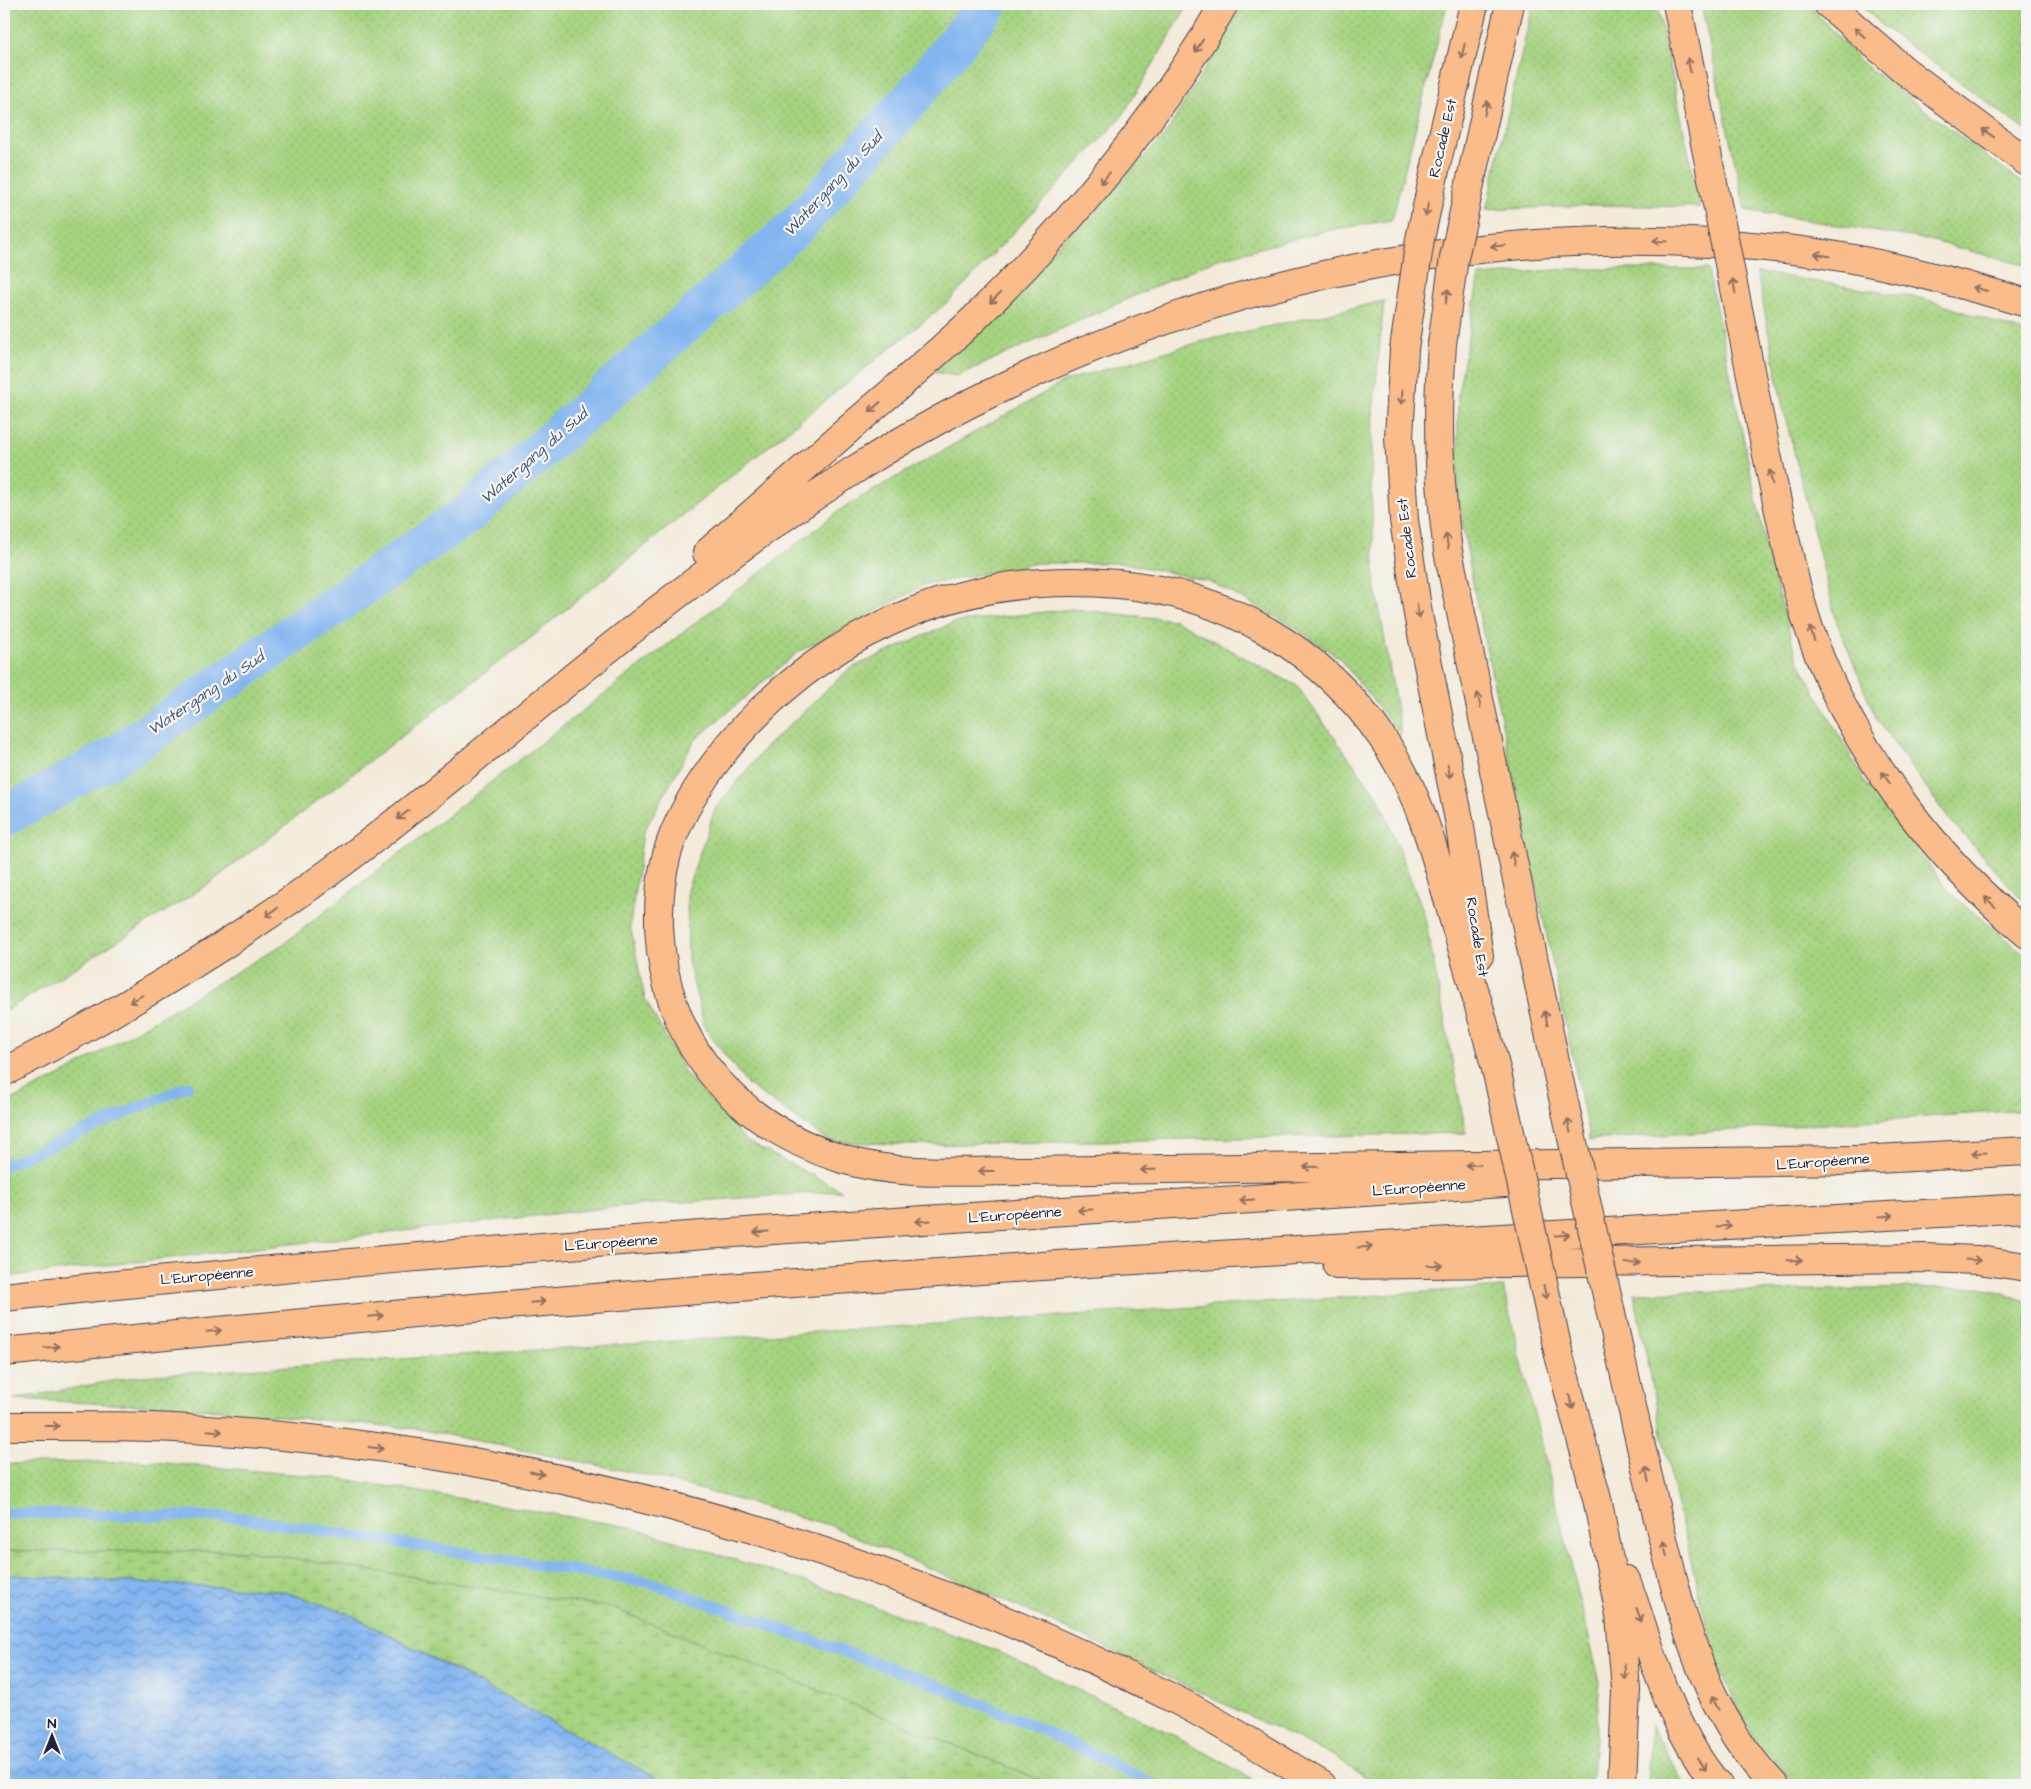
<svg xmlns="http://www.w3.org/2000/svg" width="2031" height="1789" viewBox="0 0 2031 1789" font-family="'Architects Daughter',sans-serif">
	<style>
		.grass { fill: url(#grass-dots); stroke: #647a5e }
		.wetland { fill: url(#wetland-marsh); stroke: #647a5e }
		.water { fill: url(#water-waves); stroke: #526c96 }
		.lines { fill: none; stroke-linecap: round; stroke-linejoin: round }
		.stream { stroke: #83b5f0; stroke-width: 11 }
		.canal { stroke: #83b5f0; stroke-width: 40 }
		.highway-casing { stroke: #414053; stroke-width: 30 }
		.highway { stroke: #f9bc8a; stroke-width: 28 }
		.highway-bridge-casing { stroke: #414053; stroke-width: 30; stroke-linecap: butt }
		.highway-bridge { stroke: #f9bc8a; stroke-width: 28 }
		.oneway { stroke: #8e6f62 }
		.labels { text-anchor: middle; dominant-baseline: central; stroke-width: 4.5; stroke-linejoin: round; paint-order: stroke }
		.street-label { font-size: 15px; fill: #22223b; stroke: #f6f6f2 }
		.water-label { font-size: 16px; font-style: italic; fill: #44557a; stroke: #f6f6f2 }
	</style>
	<defs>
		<pattern id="grass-dots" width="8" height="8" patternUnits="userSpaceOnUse" patternTransform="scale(1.25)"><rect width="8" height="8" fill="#a5d380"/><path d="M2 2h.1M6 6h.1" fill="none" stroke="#8eb570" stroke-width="1.8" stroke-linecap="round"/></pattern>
		<pattern id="wetland-marsh" width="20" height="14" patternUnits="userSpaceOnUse" patternTransform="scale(1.25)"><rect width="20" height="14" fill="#a5d380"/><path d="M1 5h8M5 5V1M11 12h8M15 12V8" fill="none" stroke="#8eb570"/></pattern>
		<pattern id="water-waves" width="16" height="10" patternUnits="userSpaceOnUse" patternTransform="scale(1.25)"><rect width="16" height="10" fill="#83b5f0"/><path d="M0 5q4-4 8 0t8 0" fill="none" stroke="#6b93c4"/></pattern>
	</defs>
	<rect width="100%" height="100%" fill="#f6f6f2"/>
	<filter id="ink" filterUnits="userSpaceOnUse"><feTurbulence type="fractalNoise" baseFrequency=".02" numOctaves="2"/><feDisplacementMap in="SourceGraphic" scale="10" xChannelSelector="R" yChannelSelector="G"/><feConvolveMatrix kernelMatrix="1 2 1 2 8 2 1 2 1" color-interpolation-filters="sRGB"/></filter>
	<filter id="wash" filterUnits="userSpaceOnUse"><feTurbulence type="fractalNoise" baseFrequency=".0096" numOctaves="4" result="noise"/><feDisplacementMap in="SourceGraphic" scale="20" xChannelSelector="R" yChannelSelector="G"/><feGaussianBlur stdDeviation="1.12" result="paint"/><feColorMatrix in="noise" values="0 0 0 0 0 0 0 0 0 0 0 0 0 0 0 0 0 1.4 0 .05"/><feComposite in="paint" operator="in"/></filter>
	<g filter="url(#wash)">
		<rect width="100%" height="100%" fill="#f3ead9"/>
		<path class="grass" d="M4 4H1189L1121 118 949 301 528 640 206 886 4 1012Z
			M1244 4H1447L1392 220 1329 230 1214 260 957 376 934 372 1165 135Z
			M1533 4H1657L1700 207 1594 205 1486 210Z
			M1701 4H1808L1861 62 2027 187V266L1929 240 1745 210Z
			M1861 4H2027V131L1881 25Z
			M1567 269H1708L1768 556 1798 661 1865 782 1950 893 2027 956V1110L1590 1140 1475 595 1458 499V394L1479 276Z
			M1757 272 1925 299 2027 333V901L2018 895 1948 818 1876 718 1836 620 1783 408Z
			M1384 301 1373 413 1371 488 1375 583 1401 735 1339 658 1286 622 1209 581 1124 563H1037L925 585 798 652 694 741 643 833 630 925 645 999 685 1073 746 1141 842 1191 613 1207 4 1277V1104L65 1073 282 945 844 507 1065 381 1203 341Z
			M1072 609 1175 620 1297 686 1379 799 1424 913 1466 1133 912 1145 829 1141 747 1084 705 1029 688 961 687 890 715 809 764 749 849 669 955 622Z
			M1503 1287 1600 1682 1591 1785H1379L1335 1757 1046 1619 829 1525 651 1476 418 1429 207 1409 14 1399 139 1376Z
			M1980 1287 2027 1301V1785H1796L1755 1740 1717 1665 1674 1493 1634 1293Z
			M142 1461 337 1478 630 1527 806 1582 993 1649 1178 1737 1263 1785H1053L613 1608 246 1551H4V1464Z
			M1651 1725 1685 1785H1647Z"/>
		<path class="wetland" d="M4 1551H246L613 1608 1053 1785H666L452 1668 349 1614 282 1591 11 1575 4 1578Z"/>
		<path class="water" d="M11 1575 282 1591 349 1614 670 1785H4V1578Z"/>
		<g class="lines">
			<path class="stream" d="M4 1166 188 1086
				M4 1513 235 1517 652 1583 931 1683 1047 1732 1155 1785"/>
			<path class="canal" d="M4 817 120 753 468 514 797 226 911 99 988 4"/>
		</g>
	</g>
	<g filter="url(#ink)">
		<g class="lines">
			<g class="highway-casing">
				<path id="highway" d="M1677 4 1699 113
					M1828 4 1904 70 2027 162
					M1476 156 1510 4
					M1437 161 1474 4
					M1743 334C1755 396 1767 458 1781 520 1791 566 1802 614 1820 658 1864 765 1939 860 2027 934
					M1442 344C1437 417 1438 478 1448 551L1556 1066
					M1404 349 1399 437 1404 520 1418 614 1459 820 1479 956
					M707 553C763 504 818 456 874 407 908 378 944 348 977 316 1072 222 1158 120 1224 4
					M4 1072C135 1004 262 926 379 835 493 746 601 650 717 565 803 502 892 441 987 395 1241 270 1512 218 1794 250 1873 259 1951 281 2027 303
					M1497 1073C1484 1023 1470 974 1455 924 1437 861 1421 794 1383 739 1323 650 1224 593 1118 584 1049 578 977 586 912 612 832 644 764 696 713 766 694 792 676 822 667 854 654 903 657 958 674 1006 701 1083 766 1135 842 1159 900 1177 964 1171 1023 1171L1854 1160
					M1838 1161 2027 1151
					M1337 1265 1924 1258 1978 1260 2027 1267
					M4 1297C508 1241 1014 1215 1520 1182
					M4 1352C213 1331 423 1311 633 1295 1097 1259 1563 1235 2027 1208
					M1620 1354C1634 1415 1647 1475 1662 1535 1685 1628 1706 1714 1774 1785
					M1559 1355 1598 1503 1620 1615 1626 1690 1622 1785
					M4 1426C71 1426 138 1425 206 1430 551 1452 877 1547 1184 1704 1231 1729 1277 1758 1322 1785
					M1626 1580C1652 1649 1669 1728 1718 1785"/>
			</g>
			<use href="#highway" class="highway"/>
			<g class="highway-bridge-casing">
				<path id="highway-bridge" d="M1699 113 1743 334
					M1442 344 1454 258 1476 156
					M1404 349 1420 239 1437 161
					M1556 1066 1620 1354
					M1497 1073 1559 1355"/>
			</g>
			<use href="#highway-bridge" class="highway-bridge"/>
		</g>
		<defs><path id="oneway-shaft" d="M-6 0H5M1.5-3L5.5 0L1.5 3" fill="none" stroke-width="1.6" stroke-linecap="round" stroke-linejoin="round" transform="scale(1.25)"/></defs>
		<g class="oneway">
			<use href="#oneway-shaft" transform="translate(1860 33) rotate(-139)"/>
			<use href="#oneway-shaft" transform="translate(1199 46) rotate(122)"/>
			<use href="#oneway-shaft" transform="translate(1463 51) rotate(104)"/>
			<use href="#oneway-shaft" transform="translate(1689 65) rotate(-101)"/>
			<use href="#oneway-shaft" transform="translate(1486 108) rotate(-77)"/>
			<use href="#oneway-shaft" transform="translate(1988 133) rotate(-144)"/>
			<use href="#oneway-shaft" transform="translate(1105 178) rotate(131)"/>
			<use href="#oneway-shaft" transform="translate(1427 209) rotate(102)"/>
			<use href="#oneway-shaft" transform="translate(1660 241) rotate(-179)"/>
			<use href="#oneway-shaft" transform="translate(1498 246) rotate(175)"/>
			<use href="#oneway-shaft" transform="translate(1822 255) rotate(-170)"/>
			<use href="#oneway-shaft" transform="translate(1734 286) rotate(-101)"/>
			<use href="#oneway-shaft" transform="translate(1980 289) rotate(-164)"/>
			<use href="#oneway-shaft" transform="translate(1447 296) rotate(-81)"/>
			<use href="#oneway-shaft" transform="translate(995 298) rotate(135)"/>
			<use href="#oneway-shaft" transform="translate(1402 397) rotate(93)"/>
			<use href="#oneway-shaft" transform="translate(875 407) rotate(139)"/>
			<use href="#oneway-shaft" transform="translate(1771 477) rotate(-101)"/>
			<use href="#oneway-shaft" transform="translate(1447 541) rotate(-99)"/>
			<use href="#oneway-shaft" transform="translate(1418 611) rotate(80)"/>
			<use href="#oneway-shaft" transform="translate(1812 634) rotate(-109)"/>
			<use href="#oneway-shaft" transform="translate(1479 700) rotate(-102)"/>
			<use href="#oneway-shaft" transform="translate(1449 771) rotate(79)"/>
			<use href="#oneway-shaft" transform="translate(1886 778) rotate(-124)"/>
			<use href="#oneway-shaft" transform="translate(403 815) rotate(141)"/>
			<use href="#oneway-shaft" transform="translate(1513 859) rotate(-102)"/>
			<use href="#oneway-shaft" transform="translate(1990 902) rotate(-137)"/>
			<use href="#oneway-shaft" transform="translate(272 912) rotate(145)"/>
			<use href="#oneway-shaft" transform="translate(136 999) rotate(150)"/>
			<use href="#oneway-shaft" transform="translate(1546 1018) rotate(-102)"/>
			<use href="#oneway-shaft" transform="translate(1569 1126) rotate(-102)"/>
			<use href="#oneway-shaft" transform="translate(1979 1153) rotate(177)"/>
			<use href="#oneway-shaft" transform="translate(1473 1165) rotate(179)"/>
			<use href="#oneway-shaft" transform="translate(1311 1167) rotate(179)"/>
			<use href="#oneway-shaft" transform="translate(1148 1170) rotate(179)"/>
			<use href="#oneway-shaft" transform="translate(986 1171) rotate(180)"/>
			<use href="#oneway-shaft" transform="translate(1247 1200) rotate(176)"/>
			<use href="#oneway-shaft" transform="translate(1085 1210) rotate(176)"/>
			<use href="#oneway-shaft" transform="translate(1886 1216) rotate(-3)"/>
			<use href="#oneway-shaft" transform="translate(923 1221) rotate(176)"/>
			<use href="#oneway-shaft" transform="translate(1724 1226) rotate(-3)"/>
			<use href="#oneway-shaft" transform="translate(761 1232) rotate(176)"/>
			<use href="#oneway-shaft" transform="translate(1562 1235) rotate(-3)"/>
			<use href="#oneway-shaft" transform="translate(1365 1247) rotate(-3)"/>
			<use href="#oneway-shaft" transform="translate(1795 1260) rotate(-1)"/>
			<use href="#oneway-shaft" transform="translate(1973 1260) rotate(4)"/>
			<use href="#oneway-shaft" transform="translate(1633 1263) rotate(-1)"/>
			<use href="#oneway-shaft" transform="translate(1435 1265) rotate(-1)"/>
			<use href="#oneway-shaft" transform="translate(1545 1292) rotate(78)"/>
			<use href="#oneway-shaft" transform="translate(538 1302) rotate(-5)"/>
			<use href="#oneway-shaft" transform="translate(376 1316) rotate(-5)"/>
			<use href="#oneway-shaft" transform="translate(214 1331) rotate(-5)"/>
			<use href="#oneway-shaft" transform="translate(52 1347) rotate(-6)"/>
			<use href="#oneway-shaft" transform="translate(1571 1402) rotate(75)"/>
			<use href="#oneway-shaft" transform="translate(52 1426)"/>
			<use href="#oneway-shaft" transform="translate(215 1431) rotate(5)"/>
			<use href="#oneway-shaft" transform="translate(376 1448) rotate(7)"/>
			<use href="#oneway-shaft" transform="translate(537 1473) rotate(12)"/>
			<use href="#oneway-shaft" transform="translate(1647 1474) rotate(-103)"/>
			<use href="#oneway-shaft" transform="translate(1665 1549) rotate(-104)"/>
			<use href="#oneway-shaft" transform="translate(1639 1615) rotate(70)"/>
			<use href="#oneway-shaft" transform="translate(1625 1672) rotate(86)"/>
			<use href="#oneway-shaft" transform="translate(1715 1703) rotate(-118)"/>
			<use href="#oneway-shaft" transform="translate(1702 1764) rotate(58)"/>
		</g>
	</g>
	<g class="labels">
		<g class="street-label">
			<text transform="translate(1443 138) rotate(-77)">Rocade Est</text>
			<text transform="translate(1407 538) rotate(-97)">Rocade Est</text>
			<text transform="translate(1477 937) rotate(81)">Rocade Est</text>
			<text transform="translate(1823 1162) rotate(-4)">L'Européenne</text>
			<text transform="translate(1419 1188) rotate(-4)">L'Européenne</text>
			<text transform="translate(1015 1215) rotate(-4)">L'Européenne</text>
			<text transform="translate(611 1243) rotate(-4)">L'Européenne</text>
			<text transform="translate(207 1276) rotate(-5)">L'Européenne</text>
		</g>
		<g class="water-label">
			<text transform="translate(833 184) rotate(-47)">Watergang du Sud</text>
			<text transform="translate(534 456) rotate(-41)">Watergang du Sud</text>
			<text transform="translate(206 693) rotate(-34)">Watergang du Sud</text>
		</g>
	</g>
	<rect width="2031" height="1789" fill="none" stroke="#f6f6f2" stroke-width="20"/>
	<g transform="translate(52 1736)" stroke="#f6f6f2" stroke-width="4" paint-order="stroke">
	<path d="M0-4L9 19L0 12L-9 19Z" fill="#22223b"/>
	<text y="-8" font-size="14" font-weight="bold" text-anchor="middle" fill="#22223b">N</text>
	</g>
</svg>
